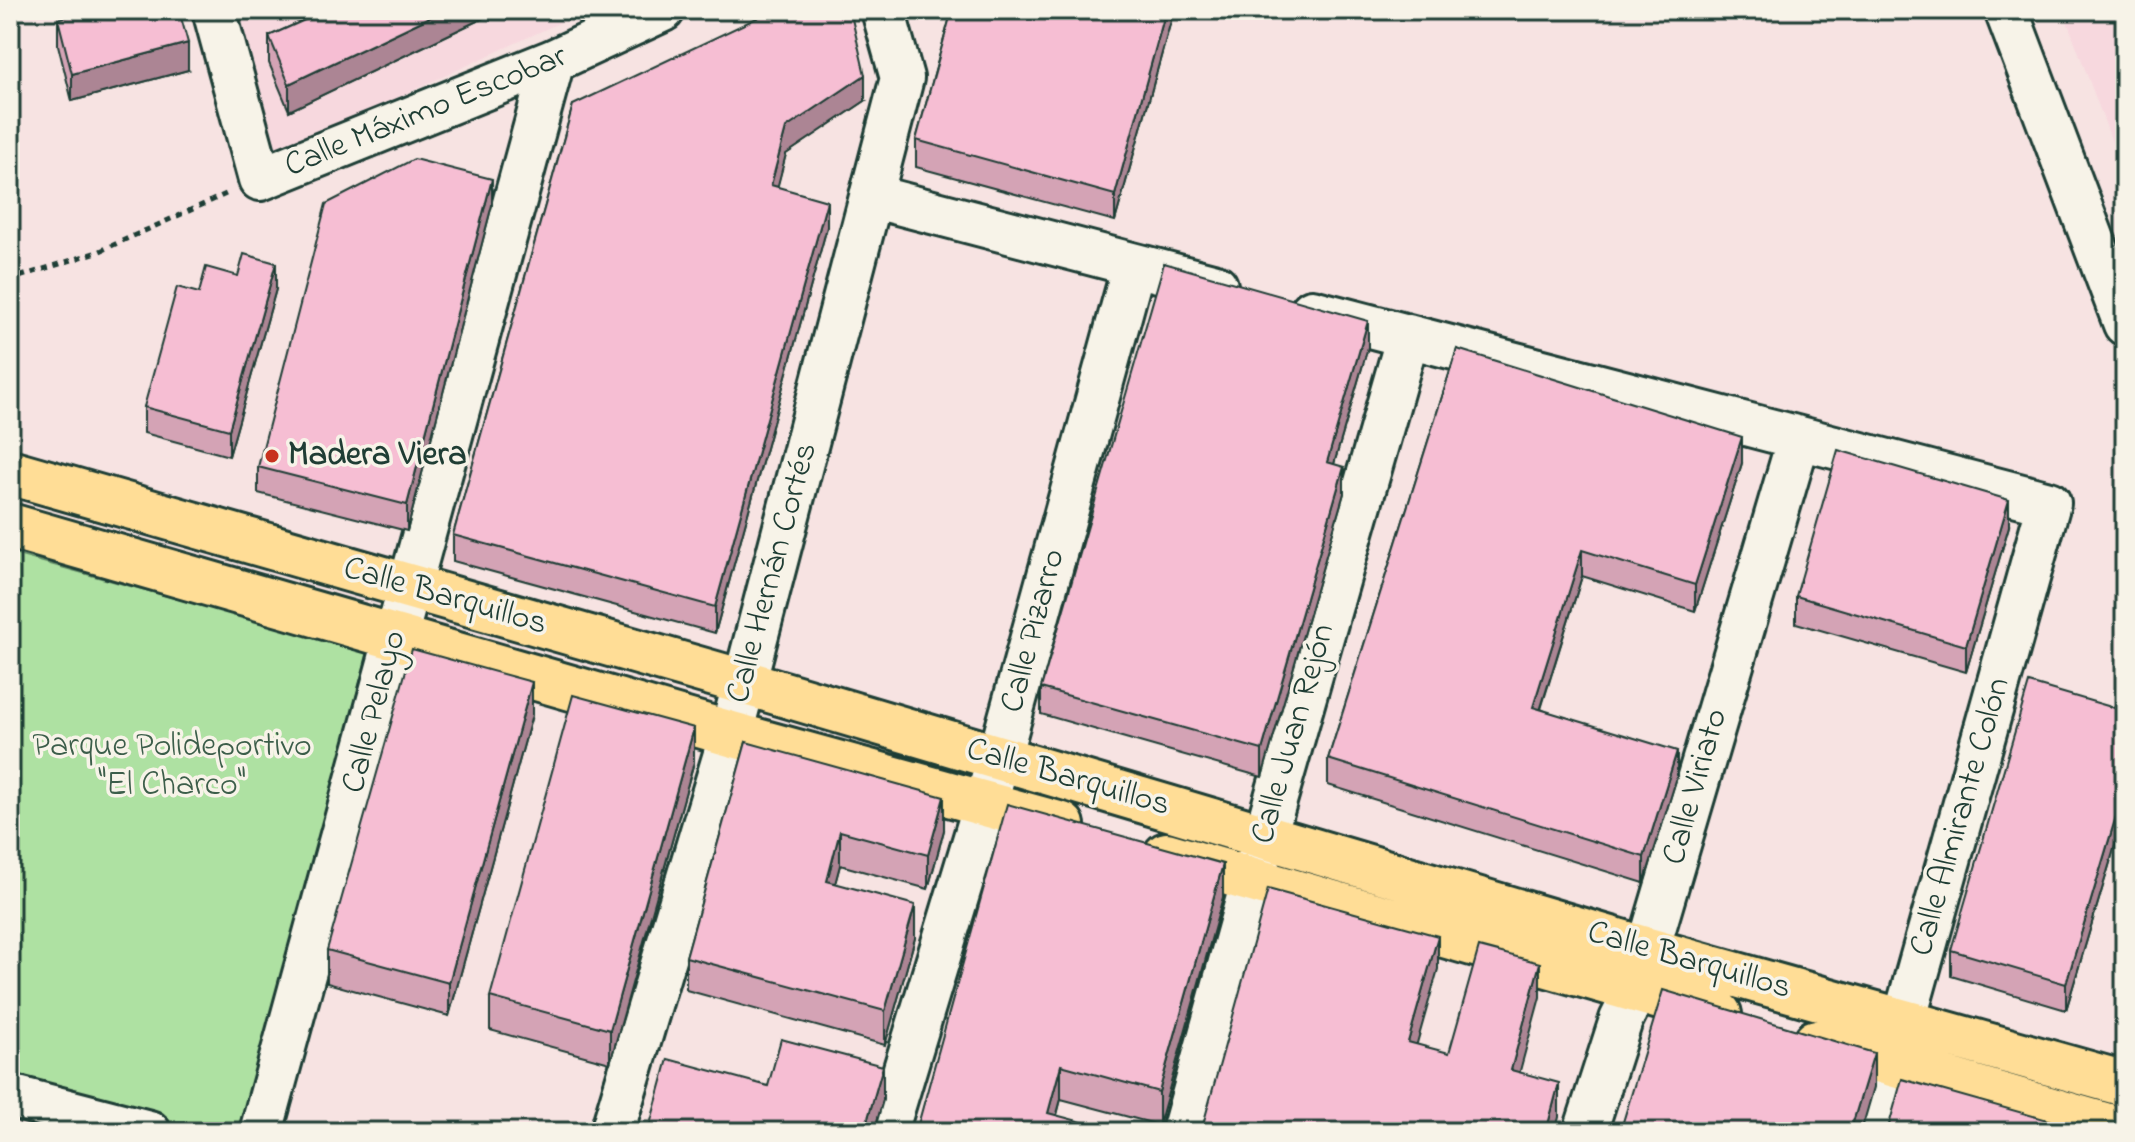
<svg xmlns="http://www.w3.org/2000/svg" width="2135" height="1142" viewBox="0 0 2135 1142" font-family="'Indie Flower',sans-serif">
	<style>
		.built { fill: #f7d8de }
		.green { fill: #aee1a2; stroke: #668f6b; stroke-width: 2 }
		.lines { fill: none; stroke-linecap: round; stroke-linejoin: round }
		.minor-casing { stroke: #1f3d34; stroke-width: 48 }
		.major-casing { stroke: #1f3d34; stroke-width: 50 }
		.path { stroke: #1f3d34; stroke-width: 5; stroke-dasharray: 6 6; stroke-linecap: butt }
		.minor { stroke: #f7f3e8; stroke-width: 42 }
		.major { stroke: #ffdd96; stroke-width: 44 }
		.wall { fill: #d4a3b5; stroke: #1f3d34; stroke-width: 2 }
		.shaded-wall { fill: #ac8594; stroke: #1f3d34; stroke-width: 2 }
		.building { fill: #f6bed3; stroke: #1f3d34; stroke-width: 2 }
		.poi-dot { fill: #c8321e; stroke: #f7f3e8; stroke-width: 3 }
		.labels { text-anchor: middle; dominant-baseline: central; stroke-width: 7; stroke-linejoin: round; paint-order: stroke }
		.street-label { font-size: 34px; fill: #1f3d34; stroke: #f7f3e8 }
		.poi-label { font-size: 34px; font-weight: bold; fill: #1f3d34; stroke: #f7f3e8; text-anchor: start }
		.park-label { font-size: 34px; fill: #3c5e4a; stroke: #f7f3e8 }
	</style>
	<rect width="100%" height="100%" fill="#f7e3e2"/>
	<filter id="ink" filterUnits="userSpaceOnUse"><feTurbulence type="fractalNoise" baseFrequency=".0125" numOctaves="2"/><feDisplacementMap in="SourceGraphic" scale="16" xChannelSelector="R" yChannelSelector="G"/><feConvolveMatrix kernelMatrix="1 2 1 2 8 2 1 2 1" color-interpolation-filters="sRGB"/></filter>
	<g filter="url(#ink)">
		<path class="built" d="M229 10H587L267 158Z
			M2063 10H2125V177Z"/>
		<path class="green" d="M10 553 368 651 245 1132H196L10 1080Z"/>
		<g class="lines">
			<g class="minor-casing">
				<path id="minor" d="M214 10 260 179 553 61 663 10
					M2006 10 2125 324
					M871 196 1216 286
					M1312 311 2049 503 1904 1021 1894 1065 1873 1132
					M10 1096 149 1132
					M261 1132 553 61
					M612 1132 731 734 902 78 883 10
					M886 1132 999 758 1134 265
					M1183 1132 1265 836 1408 336
					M1585 1132 1621 1020 1636 990 1799 438"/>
			</g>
			<g class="major-casing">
				<path id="major" d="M10 472 743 682 1648 950 2125 1084
					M10 526 731 734 1062 825
					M1166 855 1719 1014
					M1816 1042 2125 1131"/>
			</g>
			<path class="path" d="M10 283 22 276 100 251 226 194"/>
			<use href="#minor" class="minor"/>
			<use href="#major" class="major"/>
		</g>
		<path class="wall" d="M327 10H500L289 111 269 63V36Z
			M952 10H1174L1115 221 916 167V140Z
			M58 19 188 70 72 101 58 45Z
			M865 101 786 154 777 187 827 227 715 633 453 561V535L573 105Z
			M492 205 407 531 258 493V467Z
			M238 276 276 289 229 456 144 433V407L199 293Z
			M1368 347 1334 464 1344 493 1262 777 1041 714V688Z
			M1457 349 1742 463 1695 611 1582 576 1541 709 1677 777 1644 883 1328 785V759Z
			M2009 526 1966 672 1796 623V596Z
			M2125 711V812L2066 1010 1951 976V950Z
			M532 715 449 1016 327 983V950Z
			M746 742 944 830 928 889 840 865 835 883 915 938 885 1045 686 990V957Z
			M694 762 610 1063 490 1030V997Z
			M1223 897 1159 1125 1061 1099 1057 1115 916 1132Z"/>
		<path class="shaded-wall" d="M445 10H500L289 111V84Z
			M1166 10H1174L1115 221V195Z
			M188 43V70L72 101V74Z
			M865 75V101L786 154 771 212V185L786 128Z
			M492 179V205L407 531V505Z
			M827 201V227L715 633V607Z
			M276 263V289L229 456V430Z
			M1368 321V347L1327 488V462Z
			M1742 437V463L1695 611V585Z
			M1344 467V493L1262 777V750Z
			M2009 500V526L1966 672V646Z
			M1582 550V576L1533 733V707Z
			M532 682V715L449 1016V983Z
			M694 728V762L610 1063V1030Z
			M1677 751V777L1644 883V857Z
			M2125 786V812L2066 1010V984Z
			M944 797V830L928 889V855Z
			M840 831V865L827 914V881Z
			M1223 864V897L1159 1125V1092Z
			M915 905V938L885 1045V1011Z
			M1438 936V969L1408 1075V1042Z
			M1540 963V997L1511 1104V1070Z
			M1874 1053V1087L1861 1132H1850Z
			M1061 1065V1099L1052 1132 1048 1113Z
			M883 1066V1100L874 1132H864Z
			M1559 1083V1117L1555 1132H1546Z"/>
		<path class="building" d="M90 10H179L188 43 72 74 58 19Z
			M327 10H445L289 84 269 36Z
			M774 10H850L865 75 786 128 771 185 827 201 715 607 453 535 573 105Z
			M952 10H1166L1115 195 916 140Z
			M414 159 492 179 407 505 258 467 326 204Z
			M244 254 276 263 229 430 144 407 177 287 199 293 206 267 238 276Z
			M1164 263 1368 321 1327 462 1344 467 1262 750 1041 688Z
			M1457 349 1742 437 1695 585 1582 550 1533 707 1677 751 1644 857 1328 759Z
			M1838 450 2009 500 1966 646 1796 596Z
			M412 649 532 682 449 983 327 950Z
			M2029 683 2125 711V786L2066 984 1951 950Z
			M573 695 694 728 610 1030 490 997Z
			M746 742 944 797 928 855 840 831 827 881 915 905 885 1011 686 957Z
			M1007 804 1223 864 1159 1092 1061 1065 1048 1113 1119 1132H916Z
			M1268 889 1438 936 1408 1042 1449 1053 1479 947 1540 963 1511 1070 1559 1083 1546 1132H1201Z
			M1663 990 1874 1053 1850 1132H1620Z
			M781 1039 883 1066 864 1132H648L668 1059 768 1086Z
			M1902 1079 2090 1132H1887Z"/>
	</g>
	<circle class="poi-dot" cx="272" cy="456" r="8"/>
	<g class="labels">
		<g class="street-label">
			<text transform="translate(426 112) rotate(-22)">Calle Máximo Escobar</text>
			<text transform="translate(773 573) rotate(-75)">Calle Hernán Cortés</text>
			<text transform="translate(445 597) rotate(16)">Calle Barquillos</text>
			<text transform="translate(1034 631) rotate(-75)">Calle Pizarro</text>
			<text transform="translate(375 712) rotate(-75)">Calle Pelayo</text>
			<text transform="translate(1294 734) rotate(-74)">Calle Juan Rejón</text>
			<text transform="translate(1068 778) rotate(16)">Calle Barquillos</text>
			<text transform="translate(1696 787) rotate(-74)">Calle Viriato</text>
			<text transform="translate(1961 817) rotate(-74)">Calle Almirante Colón</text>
			<text transform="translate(1689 961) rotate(16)">Calle Barquillos</text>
		</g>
		<g class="poi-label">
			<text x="288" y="456">Madera Viera</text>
		</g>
		<g class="park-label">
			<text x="172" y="747">Parque Polideportivo<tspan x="172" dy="39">"El Charco"</tspan></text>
		</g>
	</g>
	<rect width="2135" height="1142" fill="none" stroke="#f7f3e8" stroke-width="40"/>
	<rect x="20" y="20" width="2095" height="1102" fill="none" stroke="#1f3d34" stroke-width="3" filter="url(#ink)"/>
</svg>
